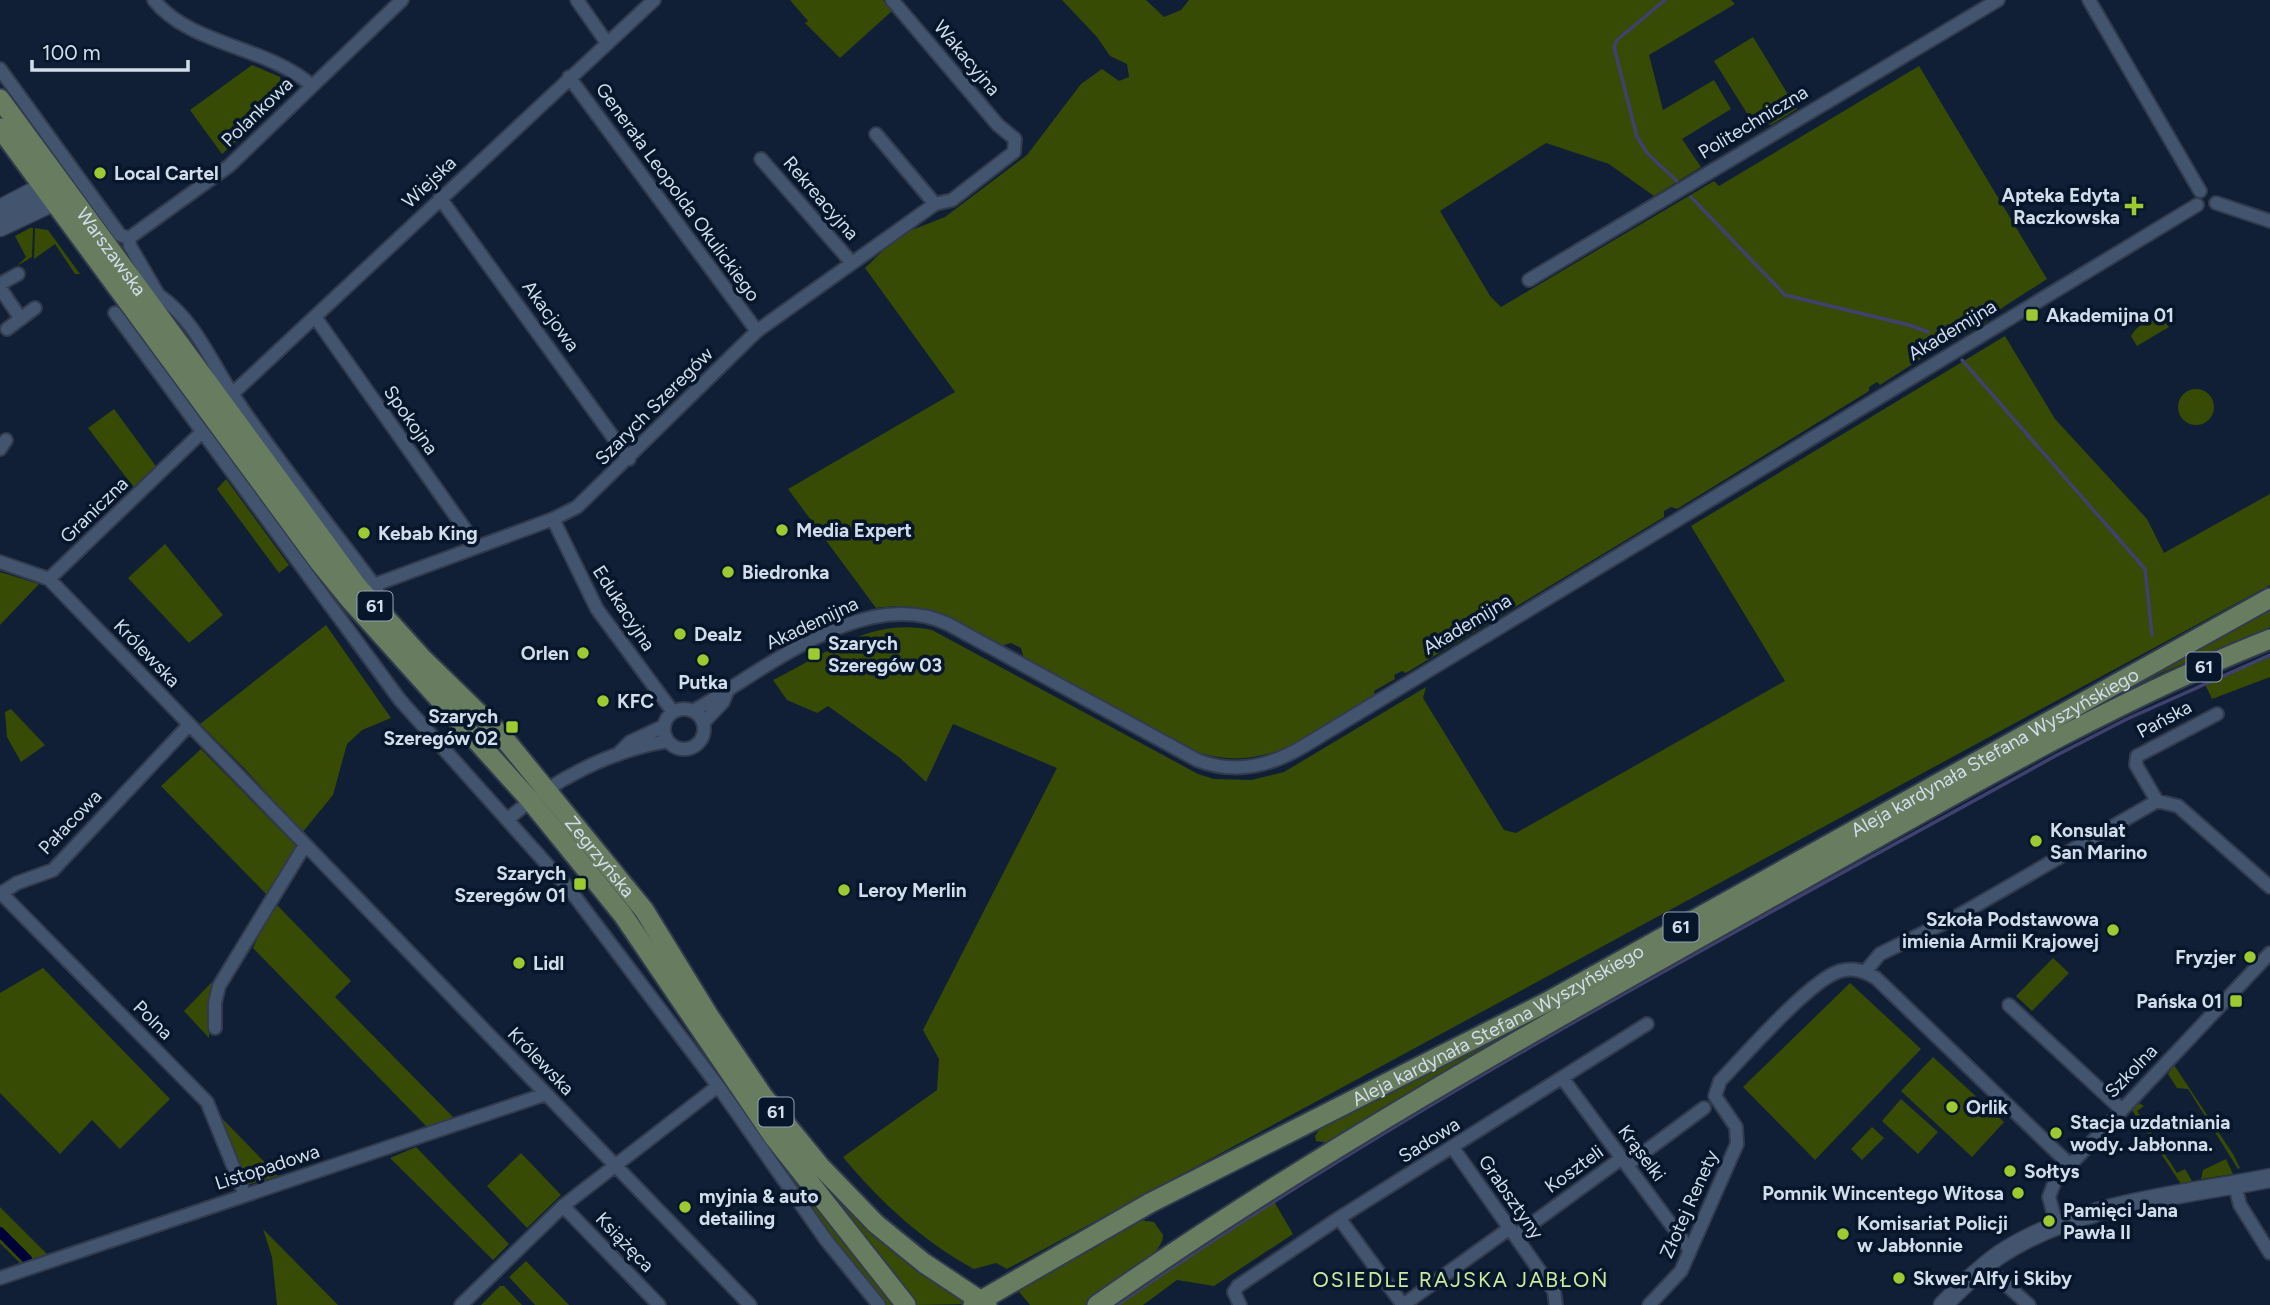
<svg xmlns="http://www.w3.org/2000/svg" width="2270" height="1305" viewBox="0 0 2270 1305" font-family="Figtree,sans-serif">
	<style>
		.green { fill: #374b04 }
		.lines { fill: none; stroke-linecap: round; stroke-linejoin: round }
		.stream { stroke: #3f426e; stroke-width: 3.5 }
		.canal { stroke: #000038; stroke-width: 10 }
		.street-casing { stroke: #323b4e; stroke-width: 16 }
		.secondary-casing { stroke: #323b4e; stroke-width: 21 }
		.primary-casing { stroke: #323b4e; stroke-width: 23 }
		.street { stroke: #43556e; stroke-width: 12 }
		.secondary { stroke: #43556e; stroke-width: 18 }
		.primary { stroke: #687d60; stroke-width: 19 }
		.poi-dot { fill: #9dca31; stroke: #07162b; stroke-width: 2.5 }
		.labels { text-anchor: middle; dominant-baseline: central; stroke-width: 7; stroke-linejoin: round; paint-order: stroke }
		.shield { fill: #07162b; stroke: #95a1b2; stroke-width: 2 }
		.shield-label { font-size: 18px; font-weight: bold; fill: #d2ddec }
		.street-label { font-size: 19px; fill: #d2ddec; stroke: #07162b }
		.poi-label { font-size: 19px; font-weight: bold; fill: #d2ddec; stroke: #07162b; text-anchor: start }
		.neighbourhood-label { font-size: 21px; letter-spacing: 2px; fill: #cde99f; stroke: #07162b }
	</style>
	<rect width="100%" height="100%" fill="#101f35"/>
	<path class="green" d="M790 0H883L892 11 840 58 805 23 808 21Z
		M1062 0H1146L1164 17 1181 10 1189 0H1731L1735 4 1649 55 1663 110 1714 80 1731 109 1682 139 1701 167 1654 196 1609 164 1546 143 1440 211 1490 296 1501 307 1714 181 1719 186 1919 66 2047 279 1991 315 1986 322 1931 353 1929 350 1920 354 1922 358 1880 385 1877 382 1869 387V391L1677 509 1671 507 1664 511V517L1406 673 1402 671 1394 675 1395 679 1374 691 1375 696C1317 731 1268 775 1197 752L1024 659 1021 648 1011 643 1001 646C958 622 928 600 876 608L788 489 955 392 865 268 899 235 945 217 1027 155 1081 84 1102 69 1119 81 1129 77 1127 64 1110 56 1097 37Z
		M1753 37 1797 109 1771 125 1750 118 1714 61Z
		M252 65 280 77 284 98 222 154 190 110Z
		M30 228H33L32 257 17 266 26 257 15 236Z
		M35 228 48 230 80 274H75L55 244 34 259Z
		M2162 317 2169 327 2137 346 2131 336C2137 325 2150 318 2162 317Z
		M2005 336 2055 419 2147 519 2164 553 2270 494V585L1007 1269 996 1263 974 1269C924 1242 879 1201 843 1157L937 1090 939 1059 923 1030 1057 768 953 724 926 782 900 758 828 706 817 713 787 700 773 680C827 654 869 617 932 630L1198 774 1214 779 1251 780 1284 772 1426 687 1423 698 1504 830 1516 833 1785 681 1691 526Z
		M2178 407a18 18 0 1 1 36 0a18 18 0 1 1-36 0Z
		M114 409 158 469 136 490 88 428Z
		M226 479 289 565 279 573 217 489Z
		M165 544 223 615 189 643 128 578Z
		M0 572 39 584 0 625Z
		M2270 604V627L2161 673 2046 735 1331 1143 1316 1141 1315 1136 1326 1120Z
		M326 625 391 718 362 730 347 744 333 795 302 833 245 769 200 724Z
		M2270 657V677L2212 699 2205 684Z
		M11 709 45 745 21 762 7 737 5 712Z
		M201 749 298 848 268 896 161 786Z
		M563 825 644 925 734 1067 790 1142 873 1229 967 1304 917 1305 774 1126 646 936Z
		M274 902 351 981 335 997 454 1118 427 1127 253 948Z
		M2053 958 2069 973 2032 1011 2016 996Z
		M43 968 170 1099 120 1149 92 1120 60 1154 0 1093V993Z
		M211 983 215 986 210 1003 209 1038 184 1011Z
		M1850 983 1921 1049 1815 1160 1743 1087Z
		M1933 1057 2004 1122 1972 1157 1901 1091Z
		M2174 1065 2233 1154 2240 1168 2238 1169 2188 1089 2177 1088 2168 1074Z
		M731 1087 894 1305H883L813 1218 724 1092Z
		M1901 1099 1938 1132 1918 1154 1882 1121Z
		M2137 1102 2144 1106 2137 1111 2177 1173 2185 1169 2192 1181 2181 1184 2130 1107Z
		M213 1109 278 1176 247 1185Z
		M1872 1127 1884 1138 1862 1160 1851 1149Z
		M416 1147 509 1244 493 1260 390 1158Z
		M521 1153 561 1195 527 1228 487 1186Z
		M2226 1159 2233 1174 2201 1179 2203 1170Z
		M1272 1198 1293 1234 1214 1286 1177 1280 1143 1305H1108Z
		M0 1207 48 1255 20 1263 0 1243Z
		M1139 1220 1154 1222 1163 1235C1166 1253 1102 1301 1085 1305 1069 1305 1047 1305 1030 1305L1016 1288Z
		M263 1229 338 1305H277L272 1257Z
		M526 1261 569 1305H535L509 1277Z
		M500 1286H504L522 1305H481Z"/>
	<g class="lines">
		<path class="stream" d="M1665 0 1617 40 1614 47 1637 137 1648 154 1677 181
			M1691 197 1785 295 1909 325 1928 332
			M1940 338 1946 343
			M1962 360 2145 569 2152 635
			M1117 1305C1416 1099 1740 930 2057 755L2127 719 2270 655"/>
		<path class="canal" d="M0 1232 27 1259"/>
		<g class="street-casing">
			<path id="street" d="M154 0C189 45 270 47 312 86
				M577 0 607 43
				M2089 0 2200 191
				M0 69 120 235 129 238 130 246 162 301
				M569 77 757 331
				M876 134 935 204
				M761 159 852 263
				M440 198 629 459
				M2216 203 2270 221
				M129 238 229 166 402 0
				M1529 280 1998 0
				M0 284 18 274
				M0 288 21 319
				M160 296C195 321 210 360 233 395 276 460 327 522 374 585L386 609
				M115 313 400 700 570 890 718 1086 826 1240 879 1305
				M315 317 477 546
				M7 329 35 308
				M232 394 654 0
				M0 449 6 440
				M553 519 597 609 673 712
				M0 562 49 579 750 1305
				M49 579 202 432
				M374 585 553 519 577 507 757 331 935 204 952 200 1014 152 1015 139 998 125 892 0
				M664 729a20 20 0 1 1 40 0a20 20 0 1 1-40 0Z
				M693 711C763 672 864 584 948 624L1197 760C1235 775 1271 766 1304 746L2197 205
				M703 723 723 702 727 692
				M617 755 630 742 664 726
				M2157 801 2136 765 2137 756 2217 714
				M508 819C551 781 611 750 668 741
				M1 893 207 1102 245 1195
				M0 894 17 883 53 870 189 725
				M1865 972 1880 954 1954 918 2157 801 2178 806 2270 887
				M2009 1005 2121 1109
				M215 1028V1003L219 986 305 845
				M1563 1079 1690 1250
				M1453 1148 1554 1291 1556 1305
				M1627 1165 1704 1108
				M2235 1185 2240 1205 2270 1253
				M563 1206 659 1305
				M1339 1218 1403 1305
				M2057 1227 2049 1197 2055 1181 2270 953
				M1515 1236 1622 1158
				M1985 1266 2029 1305
				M0 1278 546 1094
				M461 1305 563 1206 718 1086
				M1240 1305 1234 1292 1238 1286 1339 1218 1647 1024
				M1403 1305 1510 1228
				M1649 1305 1681 1271 1737 1144 1736 1127 1715 1096 1720 1081C1744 1056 1811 979 1840 971 1854 967 1864 971 1876 978L2069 1164"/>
		</g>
		<g class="secondary-casing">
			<path id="secondary" d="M0 209 42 187 54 184
				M0 227 53 202 59 188
				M1943 1305C1960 1288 1979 1269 1999 1255 2077 1203 2180 1196 2270 1178"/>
		</g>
		<g class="primary-casing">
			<g id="primary">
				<path id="s1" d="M0 99 357 586 423 659 503 737 644 910 709 1016 763 1096 820 1166 876 1224 924 1263 987 1305"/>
				<path d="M0 128 320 563 351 601 530 800 623 915 773 1136 906 1305"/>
				<path id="s2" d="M973 1305 1150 1203 1547 1002 2270 598"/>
				<path d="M1097 1305C1311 1155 1542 1026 1770 898 1934 807 2096 708 2270 639"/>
			</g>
		</g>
		<use href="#street" class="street"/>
		<use href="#secondary" class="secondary"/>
		<use href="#primary" class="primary"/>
	</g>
	<g class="poi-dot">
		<circle cx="100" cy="173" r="7"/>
		<path d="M2130.5 195.5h7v7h7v7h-7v7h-7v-7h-7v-7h7z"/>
		<rect x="2025" y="308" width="14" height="14" rx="3.5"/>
		<circle cx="782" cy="530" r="7"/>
		<circle cx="364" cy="533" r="7"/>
		<circle cx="728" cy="572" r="7"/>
		<circle cx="680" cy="634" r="7"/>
		<circle cx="583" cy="653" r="7"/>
		<rect x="807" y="647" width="14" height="14" rx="3.5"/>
		<circle cx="703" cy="660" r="7"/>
		<circle cx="603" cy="701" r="7"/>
		<rect x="505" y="720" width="14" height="14" rx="3.5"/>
		<circle cx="2036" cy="841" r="7"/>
		<rect x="573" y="877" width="14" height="14" rx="3.5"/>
		<circle cx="844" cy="890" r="7"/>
		<circle cx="2113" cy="930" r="7"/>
		<circle cx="2250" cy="957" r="7"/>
		<circle cx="519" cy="963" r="7"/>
		<rect x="2229" y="994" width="14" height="14" rx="3.5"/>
		<circle cx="1952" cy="1107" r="7"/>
		<circle cx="2056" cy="1133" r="7"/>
		<circle cx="2010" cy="1171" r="7"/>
		<circle cx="2018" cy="1193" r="7"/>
		<circle cx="685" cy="1207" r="7"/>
		<circle cx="2049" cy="1221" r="7"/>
		<circle cx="1843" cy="1234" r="7"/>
		<circle cx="1899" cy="1278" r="7"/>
	</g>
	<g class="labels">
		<g class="shield">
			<rect x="357.5" y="591.5" width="35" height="29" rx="5"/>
			<rect x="2186.5" y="652.5" width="35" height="29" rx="5"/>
			<rect x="1663.5" y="912.5" width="35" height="29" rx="5"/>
			<rect x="758.5" y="1097.5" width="35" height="29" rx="5"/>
		</g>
		<g class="shield-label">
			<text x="375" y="606">61</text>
			<text x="2204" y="667">61</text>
			<text x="1681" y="927">61</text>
			<text x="776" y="1112">61</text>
		</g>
		<g class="street-label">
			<text transform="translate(967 58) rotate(50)">Wakacyjna</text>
			<text transform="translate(257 112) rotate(-44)">Polankowa</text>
			<text transform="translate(1753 122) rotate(-31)">Politechniczna</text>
			<text transform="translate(429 182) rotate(-43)">Wiejska</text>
			<text transform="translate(678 192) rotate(54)">Generała Leopolda Okulickiego</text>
			<text transform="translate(821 198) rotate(49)">Rekreacyjna</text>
			<text stroke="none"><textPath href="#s1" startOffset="189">Warszawska</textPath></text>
			<text transform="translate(551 316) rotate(54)">Akacjowa</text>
			<text transform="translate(1952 330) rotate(-31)">Akademijna</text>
			<text transform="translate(654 406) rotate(-45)">Szarych Szeregów</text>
			<text transform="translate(411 420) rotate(55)">Spokojna</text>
			<text transform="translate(94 510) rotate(-44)">Graniczna</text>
			<text transform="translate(624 608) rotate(57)">Edukacyjna</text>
			<text transform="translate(812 623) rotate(-25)">Akademijna</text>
			<text transform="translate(1467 624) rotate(-31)">Akademijna</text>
			<text transform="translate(147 653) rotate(46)">Królewska</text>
			<text transform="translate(2164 719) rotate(-28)">Pańska</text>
			<text stroke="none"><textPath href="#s2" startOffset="1162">Aleja kardynała Stefana Wyszyńskiego</textPath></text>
			<text transform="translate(70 822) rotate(-46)">Pałacowa</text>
			<text stroke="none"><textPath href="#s1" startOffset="968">Zegrzyńska</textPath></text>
			<text transform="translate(153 1020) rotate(45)">Polna</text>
			<text stroke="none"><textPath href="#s2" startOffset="595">Aleja kardynała Stefana Wyszyńskiego</textPath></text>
			<text transform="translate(541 1061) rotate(46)">Królewska</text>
			<text transform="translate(2131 1071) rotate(-46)">Szkolna</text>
			<text transform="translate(1429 1140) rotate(-32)">Sadowa</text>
			<text transform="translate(1642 1153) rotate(53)">Krąselki</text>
			<text transform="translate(267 1167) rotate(-18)">Listopadowa</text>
			<text transform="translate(1574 1169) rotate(-36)">Koszteli</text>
			<text transform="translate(1511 1197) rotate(55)">Grabsztyny</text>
			<text transform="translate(1689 1204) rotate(-66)">Złotej Renety</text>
			<text transform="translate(625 1242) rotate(46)">Książęca</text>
		</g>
		<g class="poi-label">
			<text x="114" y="173">Local Cartel</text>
			<text x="2120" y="195" text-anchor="end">Apteka Edyta<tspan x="2120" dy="22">Raczkowska</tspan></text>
			<text x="2046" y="315">Akademijna 01</text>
			<text x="796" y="530">Media Expert</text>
			<text x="378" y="533">Kebab King</text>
			<text x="742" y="572">Biedronka</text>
			<text x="694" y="634">Dealz</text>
			<text x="828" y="643">Szarych<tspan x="828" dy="22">Szeregów 03</tspan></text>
			<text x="569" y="653" text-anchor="end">Orlen</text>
			<text x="703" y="682" text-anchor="middle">Putka</text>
			<text x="617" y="701">KFC</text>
			<text x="498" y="716" text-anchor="end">Szarych<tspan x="498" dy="22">Szeregów 02</tspan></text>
			<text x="2050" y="830">Konsulat<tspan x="2050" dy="22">San Marino</tspan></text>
			<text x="566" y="873" text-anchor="end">Szarych<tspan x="566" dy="22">Szeregów 01</tspan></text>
			<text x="858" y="890">Leroy Merlin</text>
			<text x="2099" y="919" text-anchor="end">Szkoła Podstawowa<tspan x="2099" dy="22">imienia Armii Krajowej</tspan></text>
			<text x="2236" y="957" text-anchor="end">Fryzjer</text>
			<text x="533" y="963">Lidl</text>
			<text x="2222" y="1001" text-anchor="end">Pańska 01</text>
			<text x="1966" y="1107">Orlik</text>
			<text x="2070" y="1122">Stacja uzdatniania<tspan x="2070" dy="22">wody. Jabłonna.</tspan></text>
			<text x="2024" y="1171">Sołtys</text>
			<text x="2004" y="1193" text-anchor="end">Pomnik Wincentego Witosa</text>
			<text x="699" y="1196">myjnia &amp; auto<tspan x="699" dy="22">detailing</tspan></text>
			<text x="2063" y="1210">Pamięci Jana<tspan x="2063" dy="22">Pawła II</tspan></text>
			<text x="1857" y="1223">Komisariat Policji<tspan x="1857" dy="22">w Jabłonnie</tspan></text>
			<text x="1913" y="1278">Skwer Alfy i Skiby</text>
		</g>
		<g class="neighbourhood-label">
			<text x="1461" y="1279">OSIEDLE RAJSKA JABŁOŃ</text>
		</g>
	</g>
	<path d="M32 60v10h156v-10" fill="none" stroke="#d2ddec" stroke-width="3.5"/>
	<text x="42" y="60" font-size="21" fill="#d2ddec" stroke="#07162b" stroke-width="5" paint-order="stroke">100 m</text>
</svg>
